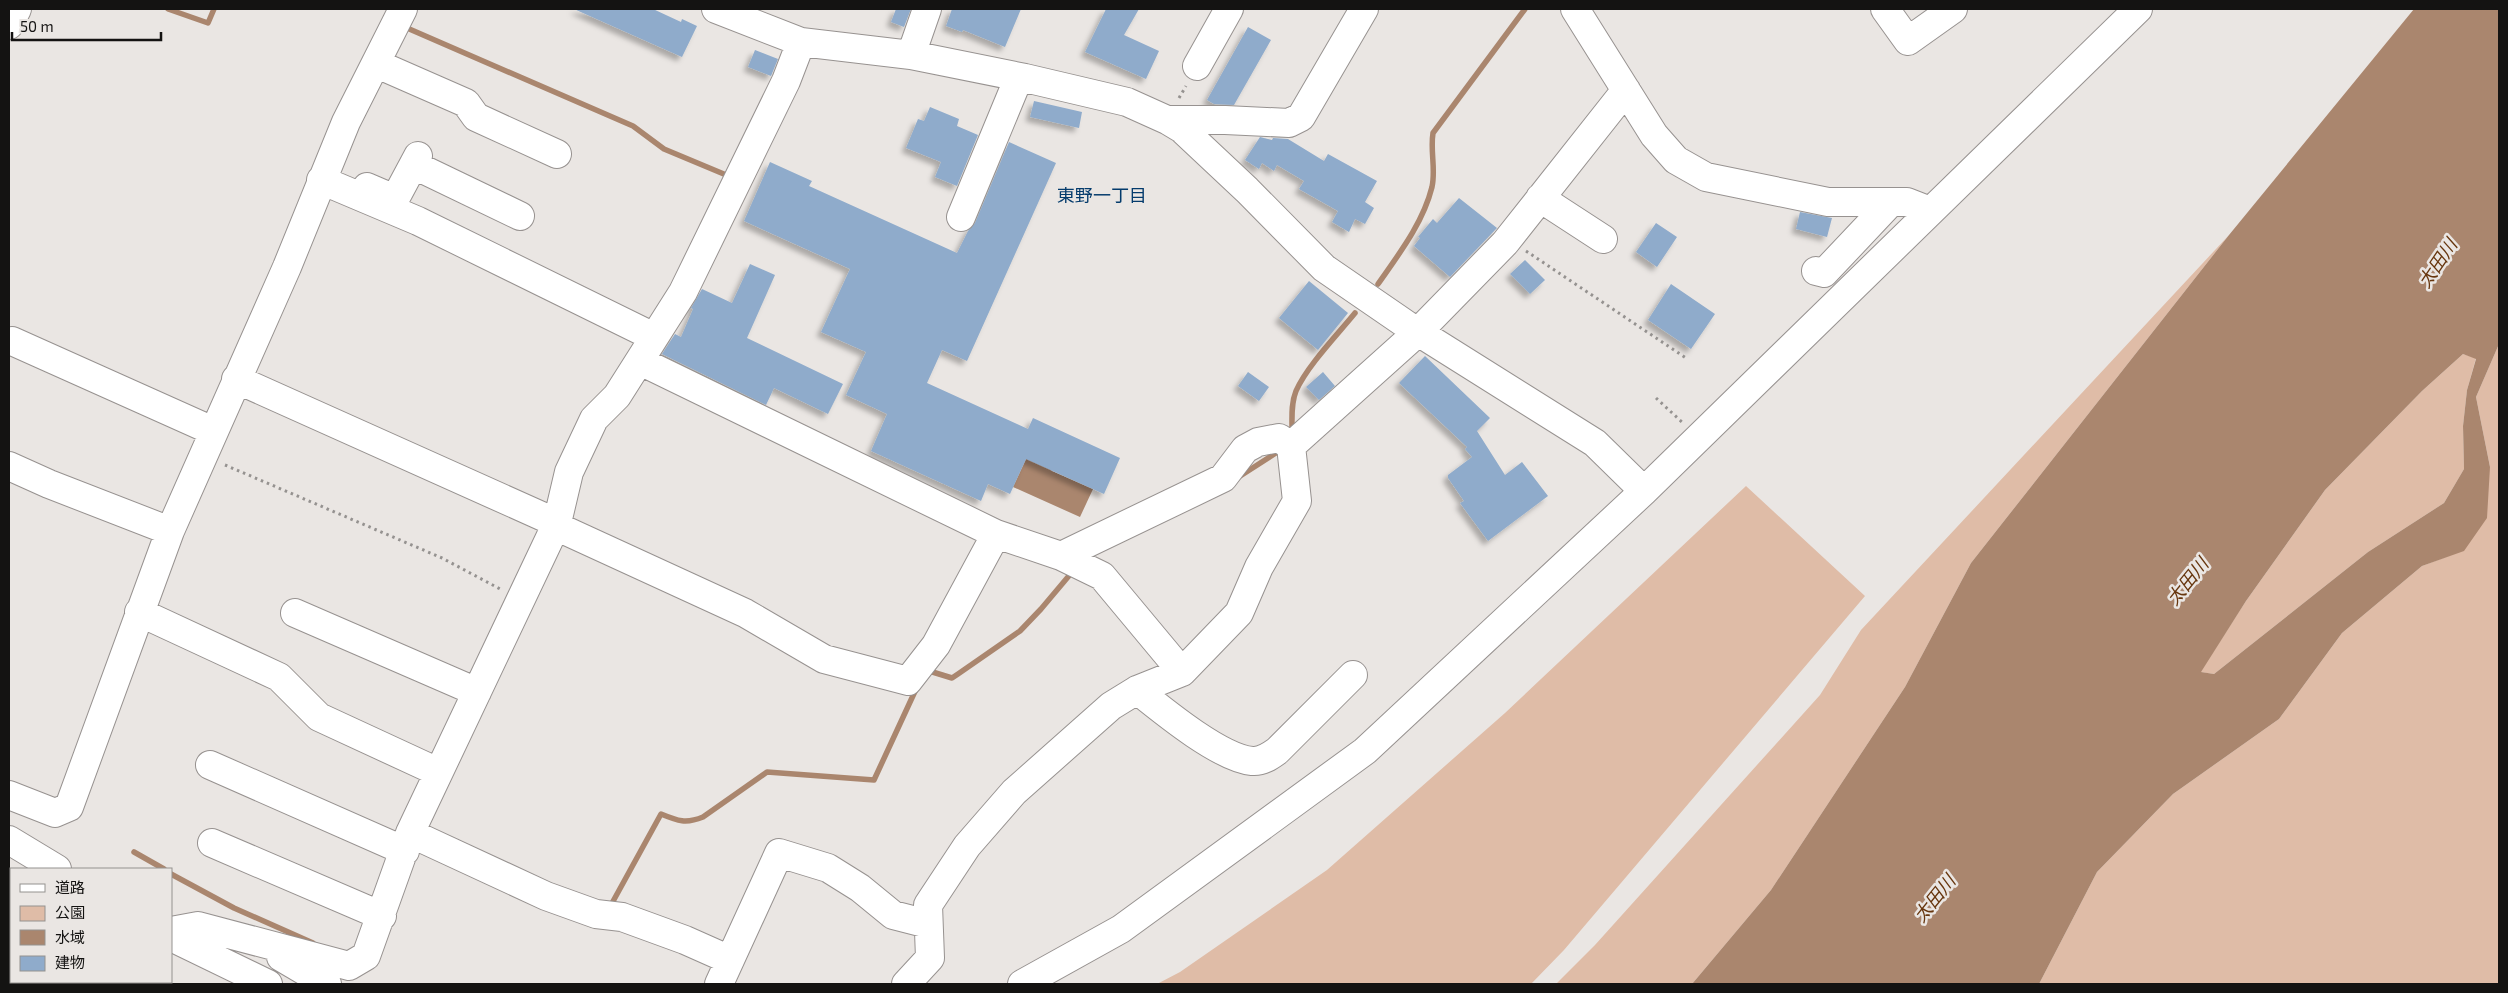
<svg xmlns="http://www.w3.org/2000/svg" width="2508" height="993" viewBox="0 0 2508 993" font-family="'Exo 2','Noto Sans JP',sans-serif">
	<style>
		.green { fill: #dfbca7 }
		.water { fill: #aa866e; fill-rule: evenodd }
		.lines { fill: none; stroke-linecap: round; stroke-linejoin: round }
		.stream { stroke: #aa866e; stroke-width: 5.5 }
		.building { fill: #8fabcb; filter: url(#shadow) }
		.minor-casing { stroke: #979290; stroke-width: 30 }
		.path { stroke: #959290; stroke-width: 3; stroke-dasharray: 2.5 4; stroke-linecap: butt }
		.minor { stroke: #fff; stroke-width: 28 }
		.labels { text-anchor: middle; dominant-baseline: central; stroke-width: 5; stroke-linejoin: round; paint-order: stroke }
		.neighbourhood-label { font-size: 18px; fill: #043b6c; stroke: #eae6e3 }
		.water-label { font-size: 18px; font-style: italic; fill: #67360e; stroke: #eae6e3 }
	</style>
	<defs>
		<filter id="shadow"><feDropShadow dx="-4.5" dy="4.5" stdDeviation="2.5" flood-color="#0004"/></filter>
	</defs>
	<rect width="100%" height="100%" fill="#eae6e3"/>
	<path class="green" d="M2229 235 1971 563 1905 687 1771 890 1692 984H1556L1595 945 1820 695 1861 630Z
		M2499 344V982L2497 984H2039L2097 872 2173 794 2279 719 2342 633 2422 566 2464 550 2490 467 2476 397Z
		M2463 354 2476 358 2467 390 2463 426 2464 469 2444 503 2368 552 2214 674 2200 672 2246 601 2325 490 2422 391Z
		M1746 486 1865 596 1564 950 1531 984H1157L1180 972 1327 870 1505 713Z
		M9 905 11 906V982H133L137 984H9Z"/>
	<path class="water" d="M2414 9H2499V344L2476 397 2490 467 2487 518 2464 551 2422 566 2342 633 2279 719 2173 794 2097 872 2039 984H1692L1771 890 1905 687 1971 563 2229 235ZM2463 354 2476 359 2467 390 2463 426 2464 469 2444 503 2368 552 2214 674 2201 672 2246 601 2325 490 2422 391Z
		M1032 446 1052 471 1093 489 1080 517 1013 487Z"/>
	<g class="lines">
		<path class="stream" d="M168 9 208 23 214 9
			M407 28 633 126 664 149 731 177
			M1378 284C1399 254 1423 223 1432 187 1436 169 1430 151 1433 133L1525 9
			M1292 429C1292 417 1291 403 1296 391 1307 366 1338 334 1355 313
			M1237 478 1282 449
			M926 670 952 678 958 674 1020 631 1041 609 1073 571
			M134 852 164 869
			M171 874 234 908 313 943
			M609 905H611L661 814C678 821 686 824 703 817L767 772 874 780 917 687"/>
	</g>
	<path class="building" d="M574 9H653L681 22 682 19 697 26 682 57Z
		M896 9H911L904 27 891 22Z
		M952 9H1021L1005 47 963 30 962 32 946 26Z
		M1106 9H1139L1124 35 1159 51 1146 79 1085 52Z
		M1248 27 1271 40 1234 105 1214 104 1207 100Z
		M755 50 778 59 771 76 748 67Z
		M1034 101 1082 112 1079 128 1030 117Z
		M930 107 959 119 957 126 978 135 957 186 935 177 941 162 906 148 918 119 924 121Z
		M1260 137 1272 140 1273 138 1288 139 1324 161 1328 154 1377 181 1365 202 1374 208 1365 224 1355 219 1349 232 1332 222 1338 211 1299 189 1304 181 1277 165 1274 171 1262 163 1259 169 1245 160Z
		M1009 142 1056 163 967 361 942 350 927 383 1028 429 1033 418 1120 458 1104 494 1026 459 1010 494 988 484 981 501 871 451 887 414 846 395 866 352 821 332 850 269 744 221 770 162 812 181 809 186 957 253 968 231 975 223Z
		M1459 198 1497 228 1450 277 1414 246 1420 238 1418 237 1433 219 1437 223Z
		M1800 212 1832 218 1827 237 1796 229Z
		M1656 223 1677 237 1657 267 1636 252Z
		M1525 260 1545 280 1530 294 1510 274Z
		M750 264 775 275 747 338 843 384 828 414 774 388 766 405 662 354 675 334 681 337 693 309 691 308 702 289 732 303Z
		M1309 281 1348 313 1318 350 1279 318Z
		M1671 284 1715 314 1691 349 1648 320Z
		M1425 356 1490 418 1477 431 1505 475 1522 462 1548 496 1488 541 1460 503 1464 501 1448 478V475L1472 457 1465 449 1467 447 1399 383Z
		M1248 372 1269 387 1259 401 1238 386Z
		M1323 372 1335 386 1319 400 1306 387Z"/>
	<g class="lines">
		<g class="minor-casing">
			<path id="minor" d="M716 9 801 42 911 55 1025 78 1127 102 1167 120 1182 129 1247 190 1324 268 1407 325 1595 443 1644 491
				M1575 9 1654 135 1676 160 1706 177 1828 202H1907L1930 211
				M1885 9 1908 41 1953 9
				M9 25 17 9
				M911 55 927 9
				M377 64 466 103 476 117 557 154
				M1197 66 1229 9
				M1167 120H1225L1289 123 1301 117 1364 9
				M414 165 520 216
				M321 180 418 221 654 337
				M367 187 395 199 418 156
				M1540 198 1603 239
				M961 217 1019 77
				M1816 271 1824 273 1891 202
				M12 341 213 431
				M640 361 996 534 1061 556 1102 576 1182 672
				M236 379 557 523 562 529 745 613 824 659 908 681 936 645 996 534
				M9 466 49 484 170 531
				M1061 556 1223 478 1245 449 1258 442 1279 438 1291 446
				M139 612 279 677 319 717 438 772
				M295 613 477 692
				M1137 690C1163 711 1220 758 1252 761 1262 762 1270 756 1277 751L1353 675
				M210 765 405 851
				M9 795 55 813 69 807 170 531 287 267 346 122 403 9
				M410 833 546 896 596 914 622 917 685 940 730 960
				M9 840 57 869
				M212 843 382 916
				M171 931 198 926 349 966 366 956 410 833 557 523 569 472 594 419 617 396 683 292 786 81 801 42
				M171 937 268 984
				M281 957 327 984
				M719 984 779 853 828 868 860 888 893 915 928 924
				M906 984 930 958 928 905 967 846 1014 792 1111 706 1137 690 1182 672 1239 613 1259 567 1297 501 1291 446 1418 332 1505 243 1626 90
				M1022 984 1121 929 1365 751 1644 491 2138 9"/>
		</g>
		<path class="path" d="M1179 98 1186 86
			M1526 251 1686 358
			M1656 398 1683 423
			M225 465 442 558 502 590"/>
		<use href="#minor" class="minor"/>
	</g>
	<g class="labels">
		<g class="neighbourhood-label">
			<text x="1102" y="195">東野一丁目</text>
		</g>
		<g class="water-label">
			<text transform="translate(2437 263) rotate(-56)">太田川</text>
			<text transform="translate(2187 581) rotate(-51)">太田川</text>
			<text transform="translate(1934 898) rotate(-51)">太田川</text>
		</g>
	</g>
	<rect width="2508" height="993" fill="none" stroke="#141312" stroke-width="20"/>
	<rect x="10" y="868" width="162" height="115" fill="#eae6e3" stroke="#94928f"/>
	<rect x="20" y="884" width="25" height="8" fill="#ffffff" stroke="#94928f"/>
	<text x="55" y="893" font-size="15" fill="#141312">道路</text>
	<rect x="20" y="906" width="25" height="15" fill="#dfbca7" stroke="#94928f"/>
	<text x="55" y="918" font-size="15" fill="#141312">公園</text>
	<rect x="20" y="930" width="25" height="15" fill="#aa866e" stroke="#94928f"/>
	<text x="55" y="943" font-size="15" fill="#141312">水域</text>
	<rect x="20" y="956" width="25" height="15" fill="#8fabcb" stroke="#94928f"/>
	<text x="55" y="968" font-size="15" fill="#141312">建物</text>
	<path d="M12 32v8h149v-8" fill="none" stroke="#141312" stroke-width="2.5"/>
	<text x="20" y="32" font-size="15" fill="#141312" stroke="#eae6e3" stroke-width="4" paint-order="stroke">50 m</text>
</svg>
